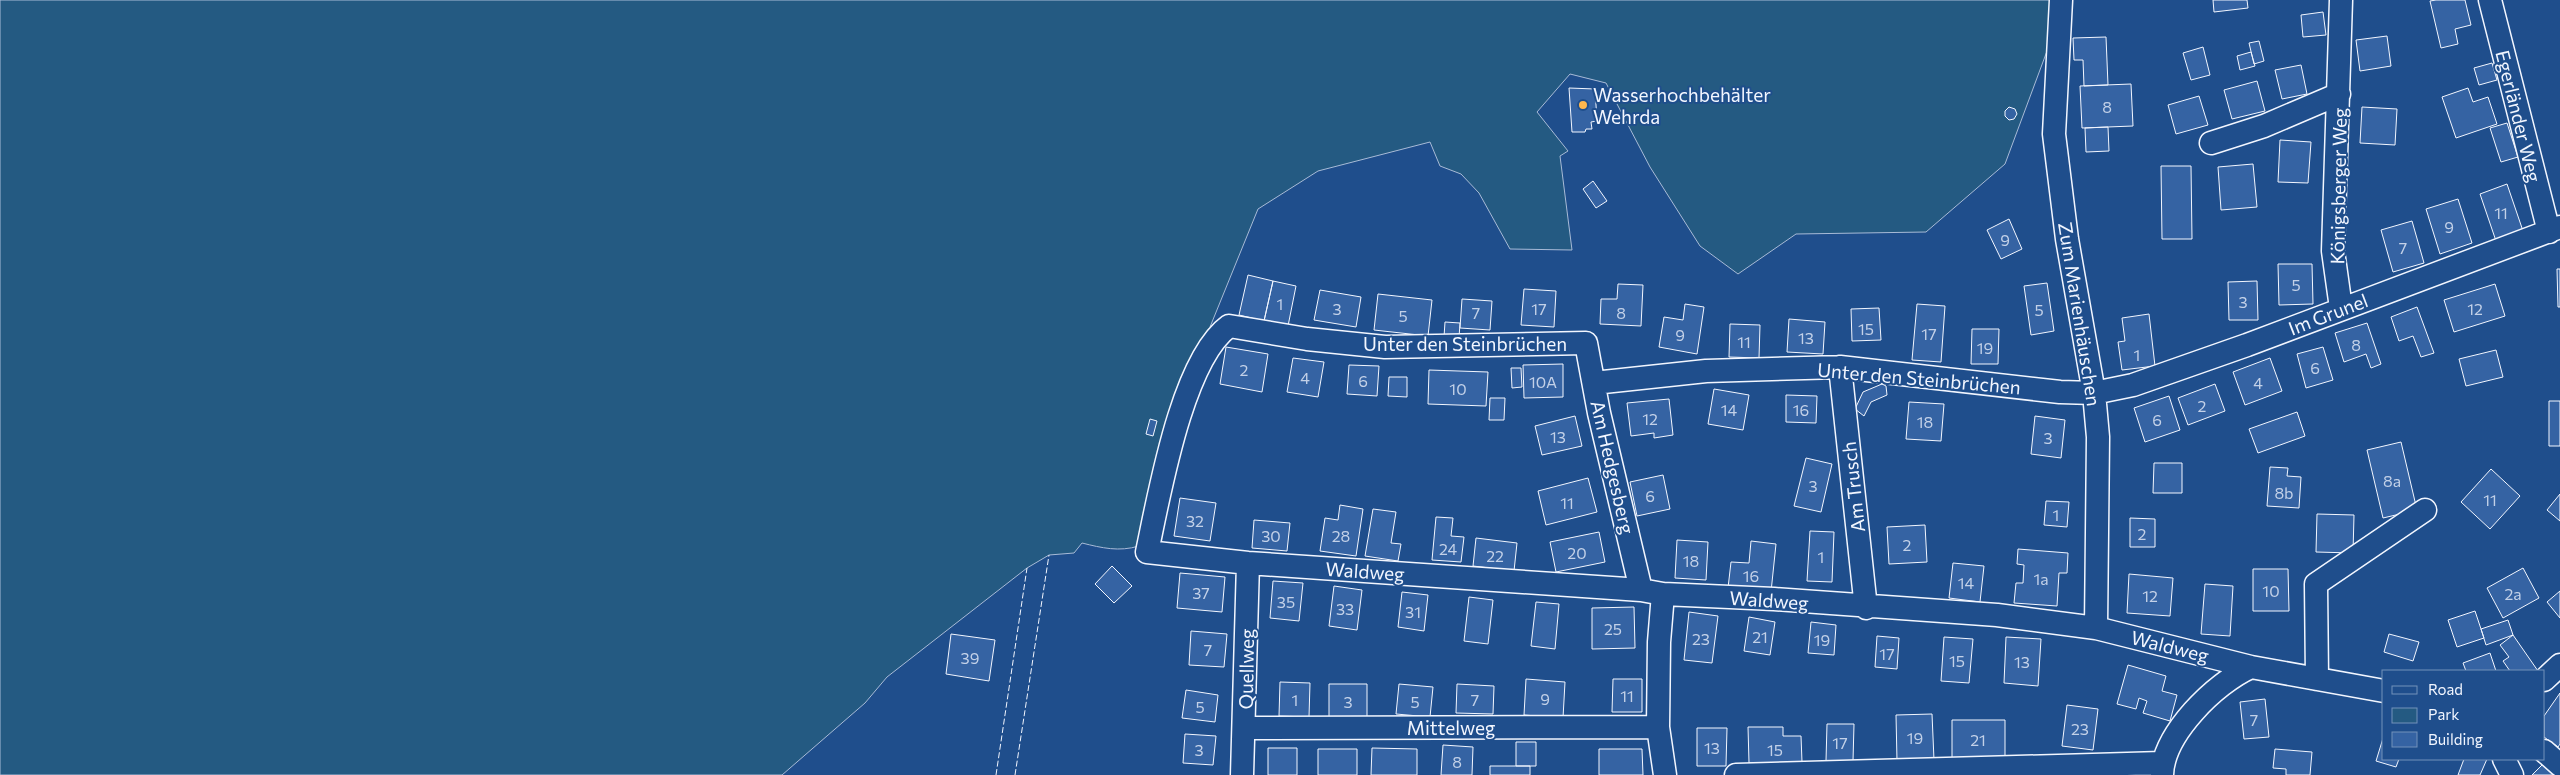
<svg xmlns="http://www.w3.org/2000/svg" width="2560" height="775" viewBox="0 0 2560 775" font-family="Commissioner,sans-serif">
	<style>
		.green { fill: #245a82; stroke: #a8bbd7 }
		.building { fill: #3563a3; stroke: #f2f6ff }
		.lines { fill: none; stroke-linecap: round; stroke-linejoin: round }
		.minor-casing { stroke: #f2f6ff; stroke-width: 25 }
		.minor { stroke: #1f4e8c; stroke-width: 22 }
		.fence { stroke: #f2f6ff; stroke-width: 1; stroke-dasharray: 6 2.5; stroke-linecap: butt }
		.poi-dot { fill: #ffb74d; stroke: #1f4e8c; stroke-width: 2 }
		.labels { text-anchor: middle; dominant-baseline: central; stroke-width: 4; stroke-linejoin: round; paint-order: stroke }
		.number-label { font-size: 16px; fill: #c3d1e8 }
		.poi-label { font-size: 19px; fill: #f2f6ff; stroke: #1f4e8c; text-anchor: start }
		.street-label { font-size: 19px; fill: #f2f6ff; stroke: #1f4e8c }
	</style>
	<rect width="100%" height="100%" fill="#1f4e8c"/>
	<path class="green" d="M0 0H2066L2005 164 1926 232 1796 234 1738 274 1700 246 1650 167 1606 83 1570 74 1537 112 1568 151 1560 156 1572 250 1510 249 1479 193 1461 174 1440 166 1430 142 1318 171 1258 209 1210 327 1215 332 1139 546C1119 552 1102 548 1082 543L1074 553 1049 555 1027 568 887 677 865 703 782 775H0Z"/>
	<path class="building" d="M2213 0H2247L2248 8 2214 12Z
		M2436 0H2465L2471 25 2455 29 2458 44 2441 48 2430 1Z
		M2323 12 2326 35 2303 37 2301 15Z
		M2387 36 2391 66 2360 71 2356 40Z
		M2106 37 2108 85 2084 86 2083 60H2074L2073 38Z
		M2259 41 2264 61 2254 64 2249 43Z
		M2203 47 2210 75 2191 80 2183 53Z
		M2251 52 2255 66 2240 70 2237 56Z
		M2492 63 2497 80 2479 85 2474 68Z
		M2301 65 2307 94 2282 99 2275 70Z
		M2257 81 2265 111 2232 119 2224 90Z
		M2131 84 2133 126 2082 128 2080 86Z
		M1569 88 1595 89 1597 121 1591 122 1592 129H1586L1585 132H1572Z
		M2468 88 2473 102 2488 97 2497 124 2456 138 2442 97Z
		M2199 96 2208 125 2176 134 2168 105Z
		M2009 107 2015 109 2017 114 2014 119 2009 120 2005 116V111Z
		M2362 107 2397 109 2395 145 2360 143Z
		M2507 123 2518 157 2501 162 2490 128Z
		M2108 127 2109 151 2086 152 2085 128Z
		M2280 140 2311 142 2308 183 2278 182Z
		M2253 164 2257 207 2221 210 2218 167Z
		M2161 166H2191L2192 239H2162Z
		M1593 181 1607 201 1596 208 1583 189Z
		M2507 184 2523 231 2496 241 2480 194Z
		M2458 199 2472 243 2440 254 2426 209Z
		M2009 219 2022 249 2001 259 1987 230Z
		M2412 221 2424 263 2393 272 2381 230Z
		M2278 264H2312L2313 304 2279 305Z
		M2557 269H2560V307H2558Z
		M1248 275 1273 281 1264 321 1239 315Z
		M1273 281 1296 286 1288 326 1264 321Z
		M2257 281 2258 320H2229L2228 282Z
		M2047 283 2054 331 2031 335 2024 286Z
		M1618 284 1643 285 1641 326 1600 324 1601 299H1617Z
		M2495 284 2505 316 2454 332 2444 300Z
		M1524 289 1556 291 1554 327 1521 325Z
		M1320 290 1361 297 1356 327 1314 320Z
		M1378 294 1432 300 1428 336 1374 330Z
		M1462 299 1492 301 1490 330 1460 328Z
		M1685 304 1704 307 1697 354 1659 347 1664 317 1683 320Z
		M1917 304 1945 306 1941 362 1912 360Z
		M2417 307 2434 353 2421 357 2413 336 2399 341 2391 317Z
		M1879 308 1881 340 1852 341 1851 309Z
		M2149 314 2155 366 2122 370 2118 342 2125 341 2122 318Z
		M1789 319 1825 322 1823 354 1787 352Z
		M1445 322 1460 323 1459 338 1444 337Z
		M2367 323 2381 364 2371 368 2366 354 2344 362 2335 333Z
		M1730 324 1760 325 1759 358 1729 357Z
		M1972 329H1999L1998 364H1971Z
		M1226 347 1268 354 1262 392 1220 384Z
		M2323 347 2333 380 2306 388 2297 354Z
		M2496 350 2503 377 2466 386 2459 359Z
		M1293 358 1324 362 1318 397 1287 392Z
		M2270 358 2282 391 2245 405 2233 372Z
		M1563 364V397L1524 398 1523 365Z
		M1349 365 1379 366 1377 396 1347 394Z
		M1511 368H1521L1522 387 1512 388Z
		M1429 370 1488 372 1486 406 1428 404Z
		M1389 377H1407V397L1388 396Z
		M1882 384 1886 386 1887 395 1871 402 1864 416 1855 409 1863 392Z
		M2215 384 2225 411 2188 425 2178 398Z
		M1714 389 1749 395 1743 430 1708 424Z
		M1786 395 1817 396 1816 423 1786 422Z
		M2169 396 2180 430 2145 442 2134 408Z
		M1490 398H1505L1504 420H1489Z
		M1669 399 1673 435 1654 438V433L1631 436 1627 403Z
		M2549 401H2560V446H2549Z
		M1909 402 1944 404 1941 441 1906 439Z
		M2297 412 2305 436 2258 453 2249 429Z
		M1575 416 1582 446 1542 455 1535 426Z
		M2035 416 2065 420 2061 458 2031 454Z
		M1150 419 1157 421 1153 436 1146 434Z
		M2401 442 2417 510 2383 518 2367 450Z
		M1806 458 1832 464 1821 512 1794 506Z
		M2154 463H2182V493H2153Z
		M2270 467 2288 468 2287 476 2301 477 2299 508 2267 506Z
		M2491 469 2520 496 2490 529 2461 502Z
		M1663 475 1670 509 1637 516 1630 482Z
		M1588 478 1597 512 1546 525 1538 491Z
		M2560 494V521L2547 510Z
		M1180 498 1216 503 1210 541 1174 536Z
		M2046 501 2069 502 2067 527 2044 525Z
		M1340 505 1363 509 1356 556 1320 551 1325 518 1338 520Z
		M1373 509 1396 512 1391 543 1401 544 1398 561 1365 556Z
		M2317 514 2354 515 2353 553 2316 552Z
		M1436 517 1453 518 1451 536 1464 537 1461 562 1432 560Z
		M2130 518 2155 519V547H2130Z
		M1254 520 1290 523 1287 551 1252 548Z
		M1925 525 1927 562 1889 564 1887 527Z
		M1810 531 1834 532 1832 582 1807 581Z
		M1599 532 1605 562 1556 572 1550 542Z
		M1476 538 1517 543 1514 571 1473 566Z
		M1677 540 1708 542 1706 580 1675 578Z
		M1751 541 1776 544 1771 592 1728 588 1731 562 1749 563Z
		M2018 549 2068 553 2067 573H2059L2057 606 2014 603 2016 583H2023L2024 565 2017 564Z
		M1953 563 1984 566 1980 602 1949 598Z
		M1112 566 1132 586 1114 603 1095 584Z
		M2523 568 2539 598 2503 618 2487 588Z
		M2253 569H2288L2289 611H2253Z
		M1180 573 1225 577 1222 612 1177 608Z
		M2129 574 2173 578 2170 616 2127 613Z
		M1273 581 1303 583 1299 621 1270 618Z
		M2205 584 2233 586 2230 636 2201 634Z
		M1334 586 1362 590 1357 630 1329 626Z
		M2560 591V618L2547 602Z
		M1402 592 1428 595 1424 631 1398 627Z
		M1469 597 1493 600 1488 644 1464 641Z
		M1536 602 1559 604 1555 649 1531 646Z
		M1634 607 1635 648 1592 649V608Z
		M2475 611 2484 638 2457 647 2448 620Z
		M1689 612 1718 616 1712 663 1684 660Z
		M1749 617 1775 622 1770 655 1744 651Z
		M2508 620 2513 635 2486 645 2481 629Z
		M1811 622 1836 625 1834 655 1808 653Z
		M1191 631 1227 634 1224 667 1189 665Z
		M951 634 995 640 989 681 946 674Z
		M2389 634 2419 642 2413 661 2384 652Z
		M2513 635 2538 671H2510L2503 661 2509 657 2500 645Z
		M1877 636 1899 638 1897 669 1875 667Z
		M1944 637 1973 639 1969 683 1941 681Z
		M2006 637 2041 639 2038 686 2004 683Z
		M2490 653 2496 671H2466L2463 663Z
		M2128 665 2166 676 2162 691 2177 695 2170 721 2143 713 2147 701 2139 698 2136 709 2117 704Z
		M1526 679 1565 682 1563 718 1524 715Z
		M1613 679H1642V712H1612Z
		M1280 682 1310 683 1309 717 1279 716Z
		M1329 684H1367V718H1329Z
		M1399 684 1433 687 1430 717 1396 714Z
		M1457 684 1494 686 1493 714 1456 713Z
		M1186 690 1218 695 1215 722 1182 718Z
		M2560 693V744L2558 747 2544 737V716Z
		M2265 699 2269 737 2244 739 2240 702Z
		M2067 705 2098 709 2093 750 2062 746Z
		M1932 714 1934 760 1897 761 1896 715Z
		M1952 720H2005V758H1952Z
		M1827 724H1854L1853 761H1826Z
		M1748 727H1783V736H1801L1802 762 1749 763Z
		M1697 728H1727L1726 766H1697Z
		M1185 734 1216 736 1213 765 1183 763Z
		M2384 735V759H2399L2396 767 2376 761Z
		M1516 742H1536V766H1516Z
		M1443 745 1473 747 1472 775H1441Z
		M1268 748H1297V775H1268Z
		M1372 748 1417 749V775H1371Z
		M1318 749H1357V775H1318Z
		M1599 749H1642L1643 775H1599Z
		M2275 749 2312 752 2310 775H2286V769L2273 768Z
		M2464 759H2487L2480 775H2458Z
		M2548 759 2560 775H2532Z
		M1490 766H1530V775H1490Z"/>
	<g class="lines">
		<g class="minor-casing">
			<path id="minor" d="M2061 0 2054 134 2067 239 2094 393 2098 437 2096 628
				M2341 0 2333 251 2341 308
				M2490 0 2549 232
				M2211 143 2264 126 2339 94
				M1840 367 1866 608
				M1594 383 1706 371 1840 367 2060 392 2094 393 2133 385 2247 345 2560 227
				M1641 590 1599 413 1586 343 1385 347 1307 339 1229 326C1182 360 1159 496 1147 552L1248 563 1641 590 1663 594 1774 599 1997 615 2096 628 2251 667 2384 691
				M1663 594 1659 642 1658 727 1665 775
				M2317 679 2316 584 2425 510
				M2544 680 2560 665
				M1244 728 1658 727
				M2544 751 2560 765
				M2504 759 2512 775
				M1242 775 1248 563
				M1736 775 2162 763
				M2162 775C2163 734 2215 683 2251 667"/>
		</g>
		<use href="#minor" class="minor"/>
		<path class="fence" d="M996 775 1027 568
			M1015 775 1049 555"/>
	</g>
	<circle class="poi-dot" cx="1583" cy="105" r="5"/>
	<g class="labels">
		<g class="number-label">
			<text x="2107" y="106">8</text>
			<text x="2501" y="212">11</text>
			<text x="2449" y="226">9</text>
			<text x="2005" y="239">9</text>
			<text x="2403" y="247">7</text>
			<text x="2296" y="284">5</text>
			<text x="2243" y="301">3</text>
			<text x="1280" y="303">1</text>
			<text x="1337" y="308">3</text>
			<text x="1539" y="308">17</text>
			<text x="2475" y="308">12</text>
			<text x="2039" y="309">5</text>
			<text x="1476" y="312">7</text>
			<text x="1621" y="312">8</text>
			<text x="1403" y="315">5</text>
			<text x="1866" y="328">15</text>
			<text x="1929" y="333">17</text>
			<text x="1680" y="334">9</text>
			<text x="1806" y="337">13</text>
			<text x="1744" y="341">11</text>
			<text x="2356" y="344">8</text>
			<text x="1985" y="347">19</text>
			<text x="2137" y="354">1</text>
			<text x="2315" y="367">6</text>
			<text x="1244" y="369">2</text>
			<text x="1305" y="377">4</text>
			<text x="1363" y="380">6</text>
			<text x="1543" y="381">10A</text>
			<text x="2258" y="382">4</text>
			<text x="1458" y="388">10</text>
			<text x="2202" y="405">2</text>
			<text x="1729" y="409">14</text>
			<text x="1801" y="409">16</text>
			<text x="1650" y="418">12</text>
			<text x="2157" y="419">6</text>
			<text x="1925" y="421">18</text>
			<text x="1558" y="436">13</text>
			<text x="2048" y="437">3</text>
			<text x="2392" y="480">8a</text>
			<text x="1813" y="485">3</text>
			<text x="2284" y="492">8b</text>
			<text x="1650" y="495">6</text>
			<text x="2490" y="499">11</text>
			<text x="1567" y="502">11</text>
			<text x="2056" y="514">1</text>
			<text x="1195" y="520">32</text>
			<text x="2142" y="533">2</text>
			<text x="1271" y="535">30</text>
			<text x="1341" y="535">28</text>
			<text x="1907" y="544">2</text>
			<text x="1448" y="548">24</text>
			<text x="1577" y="552">20</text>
			<text x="1495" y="555">22</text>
			<text x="1821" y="556">1</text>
			<text x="1691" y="560">18</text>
			<text x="1751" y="575">16</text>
			<text x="2041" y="578">1a</text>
			<text x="1966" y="582">14</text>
			<text x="2271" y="590">10</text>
			<text x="1201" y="592">37</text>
			<text x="2513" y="593">2a</text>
			<text x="2150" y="595">12</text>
			<text x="1286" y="601">35</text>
			<text x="1345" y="608">33</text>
			<text x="1413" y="611">31</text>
			<text x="1613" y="628">25</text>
			<text x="1760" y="636">21</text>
			<text x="1701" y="638">23</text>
			<text x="1822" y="639">19</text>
			<text x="1208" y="649">7</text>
			<text x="1887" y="653">17</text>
			<text x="970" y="657">39</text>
			<text x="1957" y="660">15</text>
			<text x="2022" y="661">13</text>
			<text x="1627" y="695">11</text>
			<text x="1545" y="698">9</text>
			<text x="1295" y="699">1</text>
			<text x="1475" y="699">7</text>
			<text x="1348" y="701">3</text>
			<text x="1415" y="701">5</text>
			<text x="1200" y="706">5</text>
			<text x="2254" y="719">7</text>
			<text x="2080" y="728">23</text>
			<text x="1915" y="737">19</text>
			<text x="1978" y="739">21</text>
			<text x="1840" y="742">17</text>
			<text x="1712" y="747">13</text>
			<text x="1199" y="749">3</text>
			<text x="1775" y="749">15</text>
			<text x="1457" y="761">8</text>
		</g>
		<g class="poi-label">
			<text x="1593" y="94">Wasserhochbehälter<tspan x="1593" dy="22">Wehrda</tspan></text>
		</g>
		<g class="street-label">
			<text transform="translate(2519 116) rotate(76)">Egerländer Weg</text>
			<text transform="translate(2338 186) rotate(-89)">Königsberger Weg</text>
			<text transform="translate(2080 314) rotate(81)">Zum Marienhäuschen</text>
			<text transform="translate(2328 314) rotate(-21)">Im Grunel</text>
			<text x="1465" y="343">Unter den Steinbrüchen</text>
			<text transform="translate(1919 378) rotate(5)">Unter den Steinbrüchen</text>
			<text transform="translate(1613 467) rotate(77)">Am Hedgesberg</text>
			<text transform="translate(1853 487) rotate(-96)">Am Trusch</text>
			<text transform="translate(1365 571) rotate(4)">Waldweg</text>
			<text transform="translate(1769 600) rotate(4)">Waldweg</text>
			<text transform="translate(2170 646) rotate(14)">Waldweg</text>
			<text transform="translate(1246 669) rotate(-89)">Quellweg</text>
			<text x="1451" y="727">Mittelweg</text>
		</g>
	</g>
	<rect x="2382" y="670" width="162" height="90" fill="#1f4e8c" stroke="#7391ba"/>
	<rect x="2392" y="686" width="25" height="8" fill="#1f4e8c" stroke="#7391ba"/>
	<text x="2428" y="695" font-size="15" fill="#f2f6ff">Road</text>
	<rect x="2392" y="708" width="25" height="15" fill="#245a82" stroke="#7391ba"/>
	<text x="2428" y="720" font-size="15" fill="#f2f6ff">Park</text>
	<rect x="2392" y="732" width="25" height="15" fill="#3563a3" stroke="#7391ba"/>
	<text x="2428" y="745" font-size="15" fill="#f2f6ff">Building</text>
</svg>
